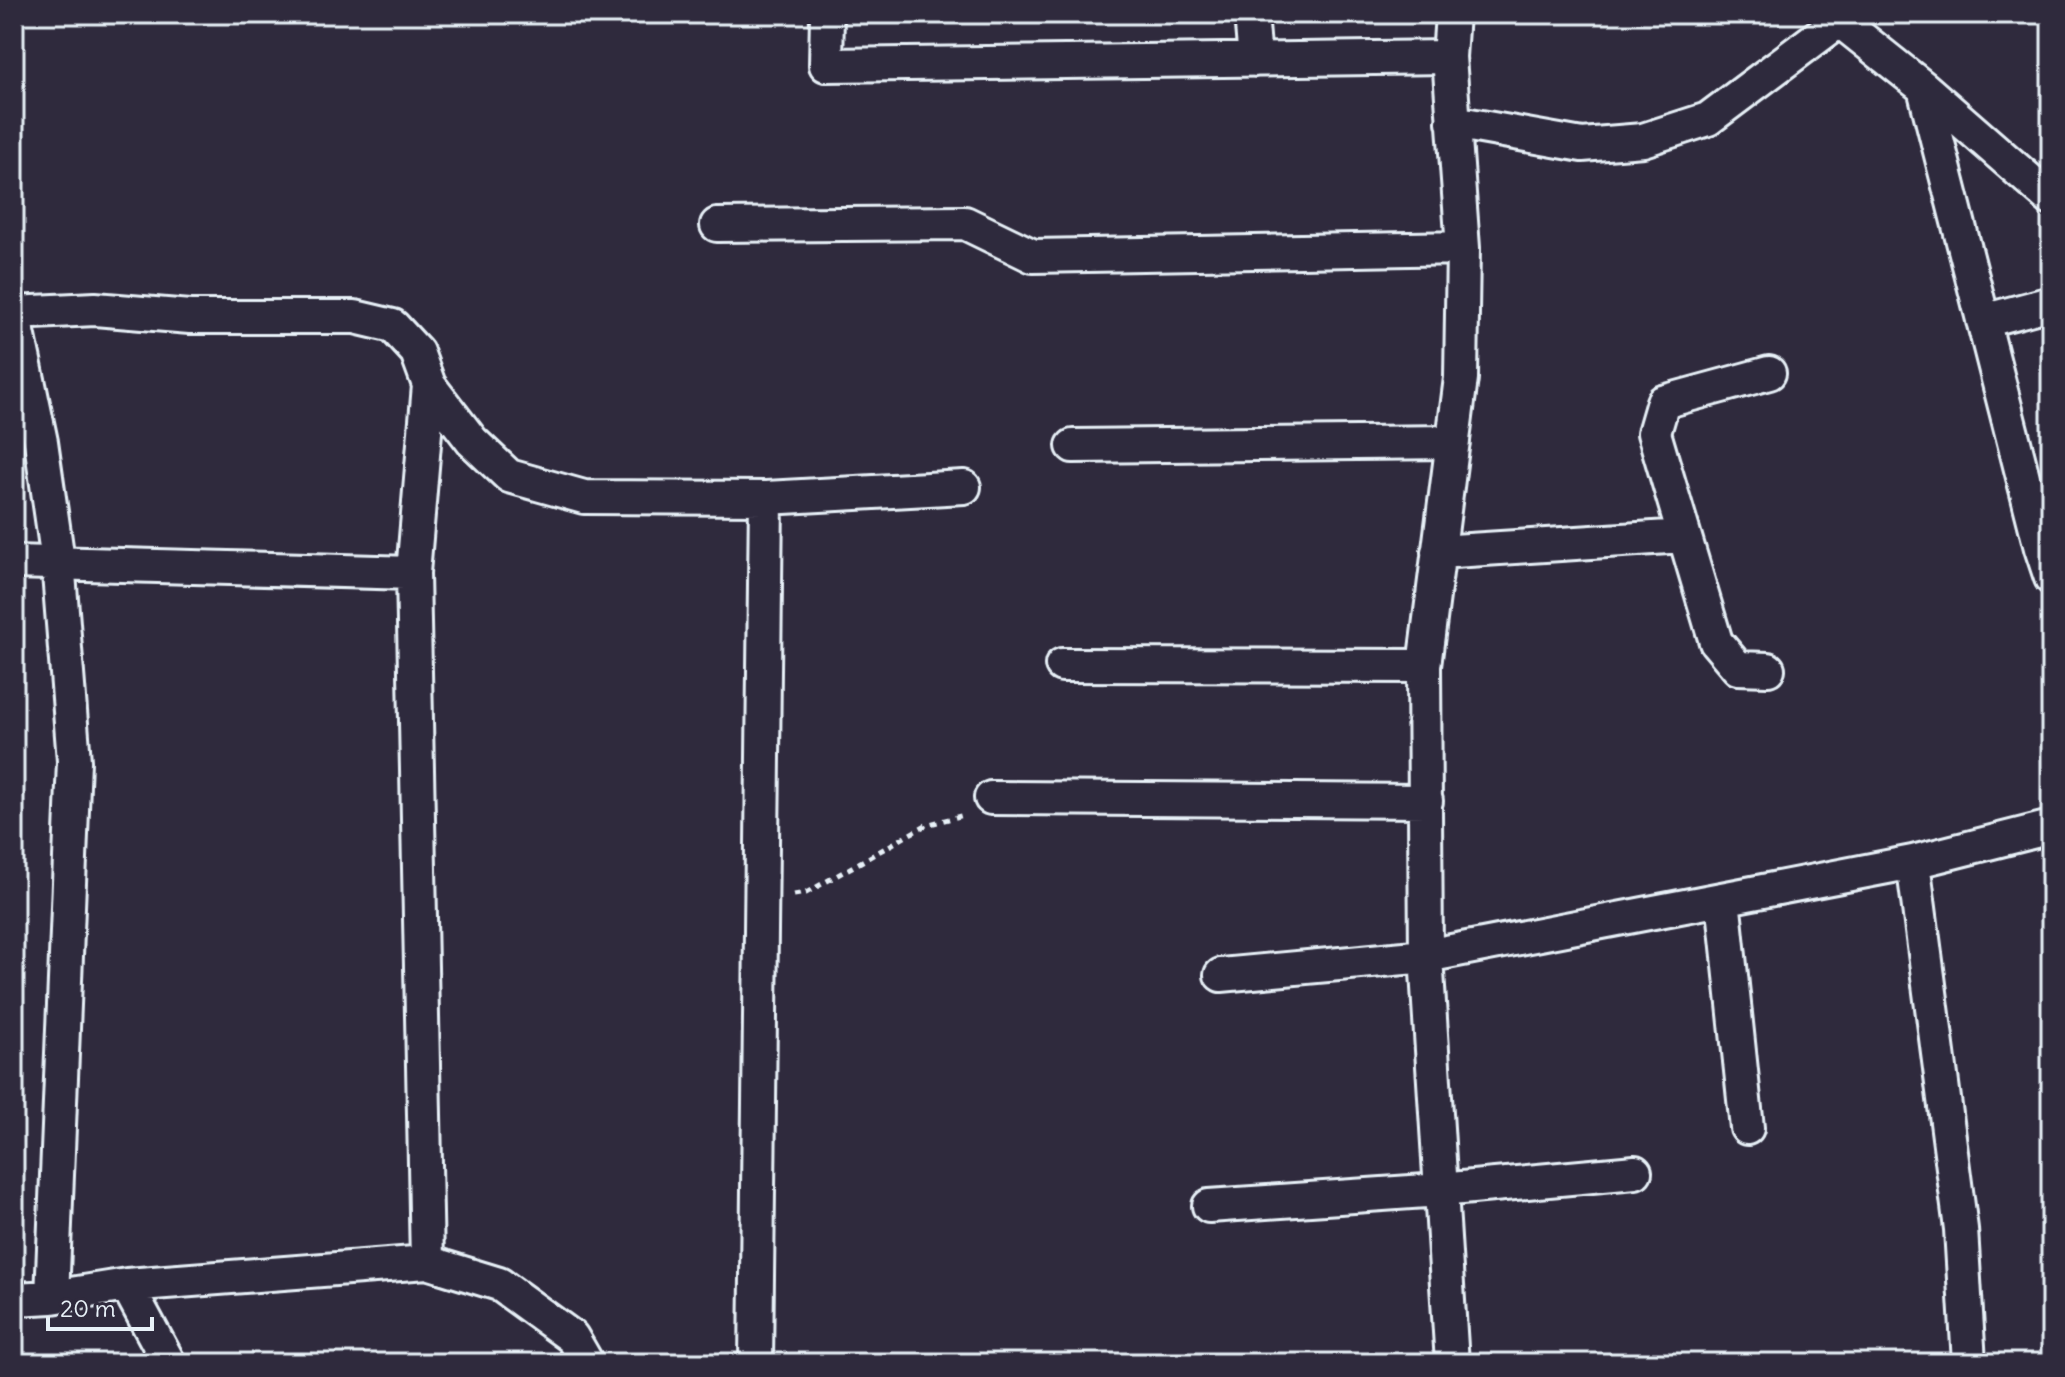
<svg xmlns="http://www.w3.org/2000/svg" width="2065" height="1377" viewBox="0 0 2065 1377" font-family="Delius,sans-serif">
	<style>
		.lines { fill: none; stroke-linecap: round; stroke-linejoin: round }
		.street-casing { stroke: #e8f1f8; stroke-width: 38 }
		.path { stroke: #e8f1f8; stroke-width: 5; stroke-dasharray: 6 6; stroke-linecap: butt }
		.street { stroke: #2f2a3d; stroke-width: 32 }
	</style>
	<rect width="100%" height="100%" fill="#2f2a3d"/>
	<filter id="ink" filterUnits="userSpaceOnUse"><feTurbulence type="fractalNoise" baseFrequency=".0125" numOctaves="2"/><feDisplacementMap in="SourceGraphic" scale="16" xChannelSelector="R" yChannelSelector="G"/><feConvolveMatrix kernelMatrix="1 2 1 2 8 2 1 2 1" color-interpolation-filters="sRGB"/></filter>
	<g filter="url(#ink)">
		<g class="lines">
			<g class="street-casing">
				<path id="street" d="M827 14 826 65 1449 57
					M1251 14 1255 60
					M1452 14 1449 57 1463 248 1461 378 1424 666 1426 956 1913 862 1961 1229 1969 1363
					M1840 21 1924 88 2051 199
					M1924 88 2041 548 2051 578
					M1453 122 1582 145 1643 140 1708 119 1848 14
					M717 225 965 223 1033 256 1463 248
					M14 313 41 442 58 561 74 761 52 1297 14 1299
					M14 313 95 309 190 317H355L393 326 417 352 429 385 472 441 509 476 584 497 766 498
					M1983 321 2051 303
					M1073 446 1453 442
					M1438 552 1684 536
					M14 562 413 573 427 1262
					M413 573 429 385
					M1062 665 1424 666
					M1768 669 1738 668 1716 642 1654 433 1663 402 1769 373
					M991 798 1426 801
					M1913 862 2051 827
					M1723 899 1747 1128
					M1221 975 1426 956 1452 1363
					M1209 1206 1440 1190 1635 1172
					M127 1285 427 1262 499 1284 572 1337 587 1363
					M52 1297 127 1285 169 1363
					M756 1363 766 498 964 487"/>
			</g>
			<path class="path" d="M794 895 806 893 926 825 964 815"/>
			<use href="#street" class="street"/>
		</g>
	</g>
	<rect width="2065" height="1377" fill="none" stroke="#2f2a3d" stroke-width="48"/>
	<rect x="24" y="24" width="2017" height="1329" fill="none" stroke="#e8f1f8" stroke-width="3" filter="url(#ink)"/>
	<path d="M48 1317v12h104v-12" fill="none" stroke="#e8f1f8" stroke-width="4"/>
	<text x="60" y="1317" font-size="24" fill="#e8f1f8" stroke="#2f2a3d" stroke-width="6" paint-order="stroke">20 m</text>
</svg>
